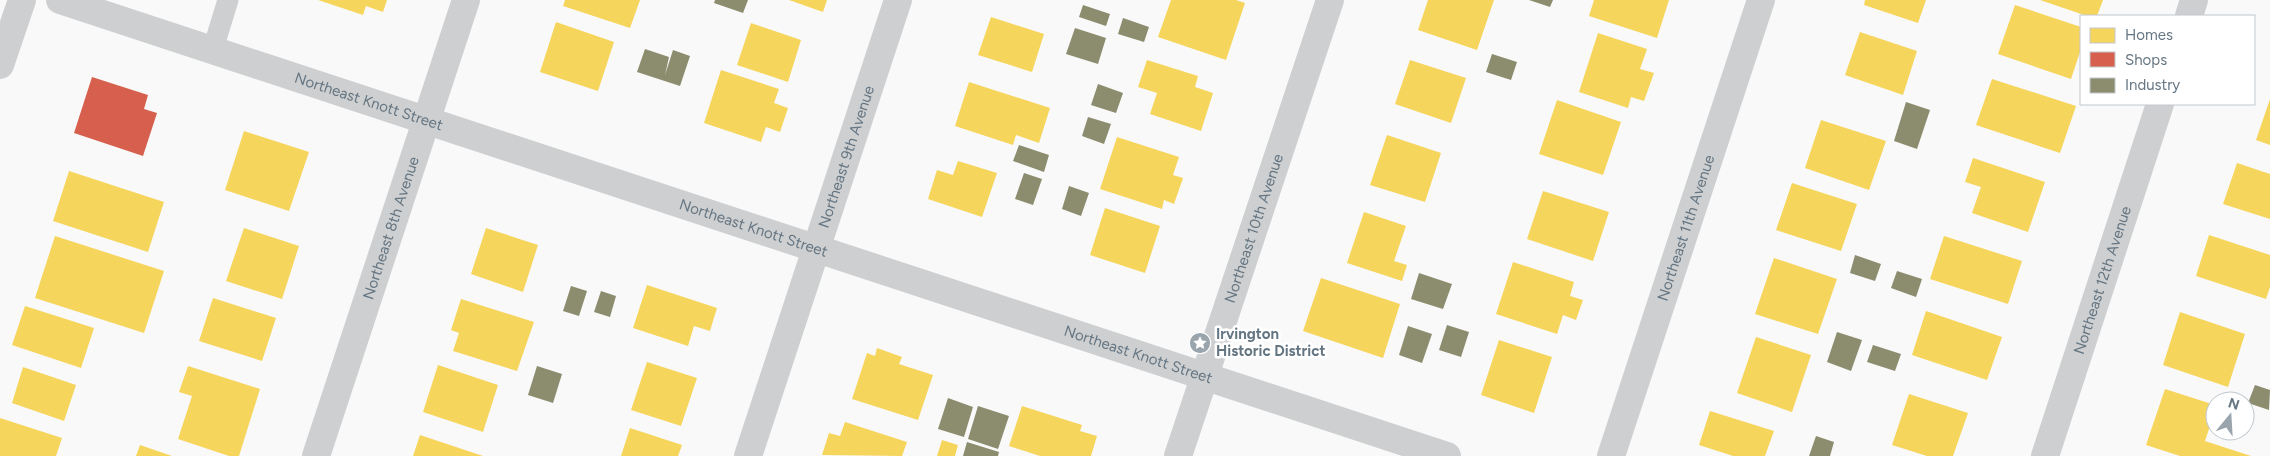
<svg xmlns="http://www.w3.org/2000/svg" width="2270" height="456" viewBox="0 0 2270 456" font-family="Figtree,sans-serif">
	<style>
		.homes { fill: #f6d55c }
		.shops { fill: #d6604d }
		.industry { fill: #8c8c6e }
		.lines { fill: none; stroke-linecap: round; stroke-linejoin: round }
		.service { stroke: #cecfd0; stroke-width: 21 }
		.minor { stroke: #cecfd0; stroke-width: 28 }
		.tertiary { stroke: #cecfd0; stroke-width: 28 }
		.labels { text-anchor: middle; dominant-baseline: central; stroke-width: 5; stroke-linejoin: round; paint-order: stroke }
		.street-label { font-size: 15px; fill: #657683; stroke: #fff }
		.poi-label { font-size: 15px; font-weight: bold; fill: #657683; stroke: #fff; text-anchor: start }
	</style>
	<rect width="100%" height="100%" fill="#f9f9f9"/>
	<path class="homes" d="M318 0H387L383 12 366 6 363 15Z
		M565 0H640L630 28 563 6Z
		M789 0H827L823 12Z
		M1171 0H1236L1245 3 1226 60 1158 37Z
		M1428 0H1494L1477 50 1418 30Z
		M1594 0H1669L1657 38 1589 16Z
		M1865 0H1926L1918 23 1864 5Z
		M2040 0H2103L2097 16H2087Z
		M2015 5 2081 27V49L2071 79 1998 54Z
		M991 17 1044 34 1032 72 978 55Z
		M556 22 614 42 598 91 540 72Z
		M751 23 801 40 788 82 737 65Z
		M1860 32 1917 51 1903 95 1845 75Z
		M1598 33 1647 49 1640 69 1654 73 1644 101 1631 97 1628 108 1579 92Z
		M1147 60 1198 76 1195 87 1213 93 1201 131 1150 114 1157 93 1138 87Z
		M1410 60 1466 78 1451 123 1395 104Z
		M721 70 779 89 774 103 788 108 780 132 766 127 761 142 704 123Z
		M1992 79 2076 106 2060 153 1976 125Z
		M969 82 1050 108 1039 143 1016 135 1013 145 955 126Z
		M2270 99V145L2256 140Z
		M1557 100 1621 122 1603 175 1539 154Z
		M1821 120 1886 141 1869 190 1805 168Z
		M244 131 309 152 289 211 225 190Z
		M1387 135 1441 153 1425 202 1370 185Z
		M1117 137 1179 157 1173 175 1183 178 1174 204 1164 200 1162 209 1100 189Z
		M1973 158 2045 182 2028 232 1972 213 1981 187 1965 182Z
		M958 161 997 173 982 217 928 199 937 170 953 175Z
		M2237 163 2270 174V219L2223 204Z
		M69 171 164 202 148 252 53 221Z
		M1792 183 1857 204 1841 251 1776 230Z
		M1543 191 1609 212 1593 261 1527 239Z
		M1105 208 1160 226 1145 273 1090 255Z
		M1364 212 1406 226 1394 261 1407 265 1402 281 1347 263Z
		M244 228 299 246 282 299 226 281Z
		M486 228 538 245 523 292 471 274Z
		M2209 235 2270 255V287L2266 299 2196 276Z
		M55 236 164 271 144 333 35 298Z
		M1944 236 2022 261 2008 304 1930 279Z
		M1774 258 1837 279 1818 334 1755 314Z
		M1513 262 1574 282 1570 296 1583 300 1576 320 1563 315 1557 334 1496 314Z
		M1321 278 1400 304 1383 358 1303 331Z
		M647 285 717 308 710 331 694 326 688 346 633 328Z
		M213 298 276 318 262 361 199 341Z
		M461 299 534 322 517 371 453 351 459 333 451 330Z
		M25 306 94 328 81 368 12 345Z
		M1926 311 2002 337 1987 380 1912 355Z
		M2180 312 2245 334 2228 387 2163 365Z
		M1756 337 1811 355 1792 412 1737 393Z
		M1499 340 1552 357 1534 413 1481 395Z
		M877 348 902 357 899 364 933 375 918 420 852 399 867 353 875 356Z
		M647 362 697 378 681 426 631 410Z
		M438 365 498 385 483 432 423 412Z
		M188 366 260 389 239 456H229L178 439 192 396 179 392Z
		M23 367 76 385 64 421 12 403Z
		M2165 389 2215 405V411L2205 441 2251 456H2180L2146 445Z
		M1909 394 1968 413 1953 456H1927L1892 445Z
		M1022 406 1082 425 1080 431 1097 436 1091 456H1040L1009 446Z
		M1710 411 1774 431 1765 456H1733L1699 445Z
		M0 418 62 438 56 456H0Z
		M845 422 907 442 902 456 822 455 829 433 840 436Z
		M630 428 682 445 678 456H621Z
		M420 435 483 456H413Z
		M942 440 958 445 955 456H937Z
		M140 445 172 456H136Z"/>
	<path class="shops" d="M92 77 148 95 144 109 157 113 143 156 74 133Z"/>
	<path class="industry" d="M715 0H748L743 13 714 3Z
		M1529 0H1553L1550 7Z
		M1083 5 1110 14 1106 26 1079 17Z
		M1123 18 1149 27 1144 42 1118 34Z
		M1075 28 1106 38 1098 64 1066 54Z
		M645 49 669 57 665 75 673 50 690 56 680 86 637 72Z
		M1492 54 1517 62 1511 80 1486 72Z
		M1098 84 1123 93 1116 113 1091 105Z
		M1906 102 1930 110 1917 149 1894 141Z
		M1088 117 1111 124 1104 144 1082 136Z
		M1019 145 1049 155 1044 172 1013 161Z
		M1024 173 1042 179 1033 205 1015 199Z
		M1069 186 1089 193 1081 216 1062 209Z
		M1855 255 1881 264 1875 281 1850 273Z
		M1897 271 1922 279 1916 297 1891 288Z
		M1419 273 1452 284 1443 309 1411 299Z
		M571 286 587 291 579 316 563 311Z
		M601 291 616 296 610 317 594 312Z
		M1447 325 1469 332 1461 357 1439 350Z
		M1408 326 1432 334 1422 363 1399 355Z
		M1837 332 1862 340 1851 371 1827 362Z
		M1873 345 1901 354 1895 371 1867 362Z
		M537 366 562 374 553 403 528 395Z
		M2255 385 2270 390 2269 410 2248 403Z
		M948 398 973 407 964 437 938 429Z
		M978 406 1009 416 998 449 968 439Z
		M1816 436 1834 442 1830 456H1809Z
		M967 442 999 452 998 456H963Z"/>
	<g class="lines">
		<path class="service" d="M213 49 228 0"/>
		<g class="minor">
			<path d="M2189 16 2194 0"/>
			<path d="M0 65 22 0"/>
			<path id="s1" d="M316 456 466 0"/>
			<path id="s2" d="M748 456 898 0"/>
			<path id="s3" d="M1178 456 1330 0"/>
			<path id="s4" d="M1611 456 1761 0"/>
			<path id="s5" d="M2045 456 2160 104"/>
		</g>
		<path class="tertiary" id="s6" d="M60 0 1447 456"/>
	</g>
	<defs>
		<g id="sight-disc" transform="scale(1.125)"><circle r="9.5" fill="#99a4ac" stroke="#fff"/><path d="M0-6L1.8-2.2L6-1.7L2.9 1.2L3.7 5.4L0 3.3L-3.7 5.4L-2.9 1.2L-6-1.7L-1.8-2.2Z" fill="#fff"/></g>
	</defs>
	<g fill-rule="evenodd">
		<use href="#sight-disc" x="1200" y="343"/>
	</g>
	<g class="labels">
		<g class="street-label">
			<text stroke="none"><textPath href="#s6" startOffset="325">Northeast Knott Street</textPath></text>
			<text stroke="none"><textPath href="#s2" startOffset="315">Northeast 9th Avenue</textPath></text>
			<text stroke="none"><textPath href="#s6" startOffset="730">Northeast Knott Street</textPath></text>
			<text stroke="none"><textPath href="#s1" startOffset="240">Northeast 8th Avenue</textPath></text>
			<text stroke="none"><textPath href="#s3" startOffset="240">Northeast 10th Avenue</textPath></text>
			<text stroke="none"><textPath href="#s4" startOffset="240">Northeast 11th Avenue</textPath></text>
			<text stroke="none"><textPath href="#s5" startOffset="185">Northeast 12th Avenue</textPath></text>
			<text stroke="none"><textPath href="#s6" startOffset="1135">Northeast Knott Street</textPath></text>
		</g>
		<g class="poi-label">
			<text x="1216" y="334">Irvington<tspan x="1216" dy="17">Historic District</tspan></text>
		</g>
	</g>
	<rect x="2080" y="15" width="175" height="90" fill="#ffffff" stroke="#c1c8cd"/>
	<rect x="2090" y="28" width="25" height="15" fill="#f6d55c" stroke="#c1c8cd"/>
	<text x="2125" y="40" font-size="15" fill="#657683">Homes</text>
	<rect x="2090" y="52" width="25" height="15" fill="#d6604d" stroke="#c1c8cd"/>
	<text x="2125" y="65" font-size="15" fill="#657683">Shops</text>
	<rect x="2090" y="78" width="25" height="15" fill="#8c8c6e" stroke="#c1c8cd"/>
	<text x="2125" y="90" font-size="15" fill="#657683">Industry</text>
	<g transform="translate(2230 416) rotate(18)"><circle r="24" fill="#ffffff" stroke="#c1c8cd"/>
	<path d="M0-4L9 19L0 12L-9 19Z" fill="#99a4ac"/>
	<text y="-8" font-size="14" font-weight="bold" text-anchor="middle" fill="#657683">N</text>
	</g>
</svg>
